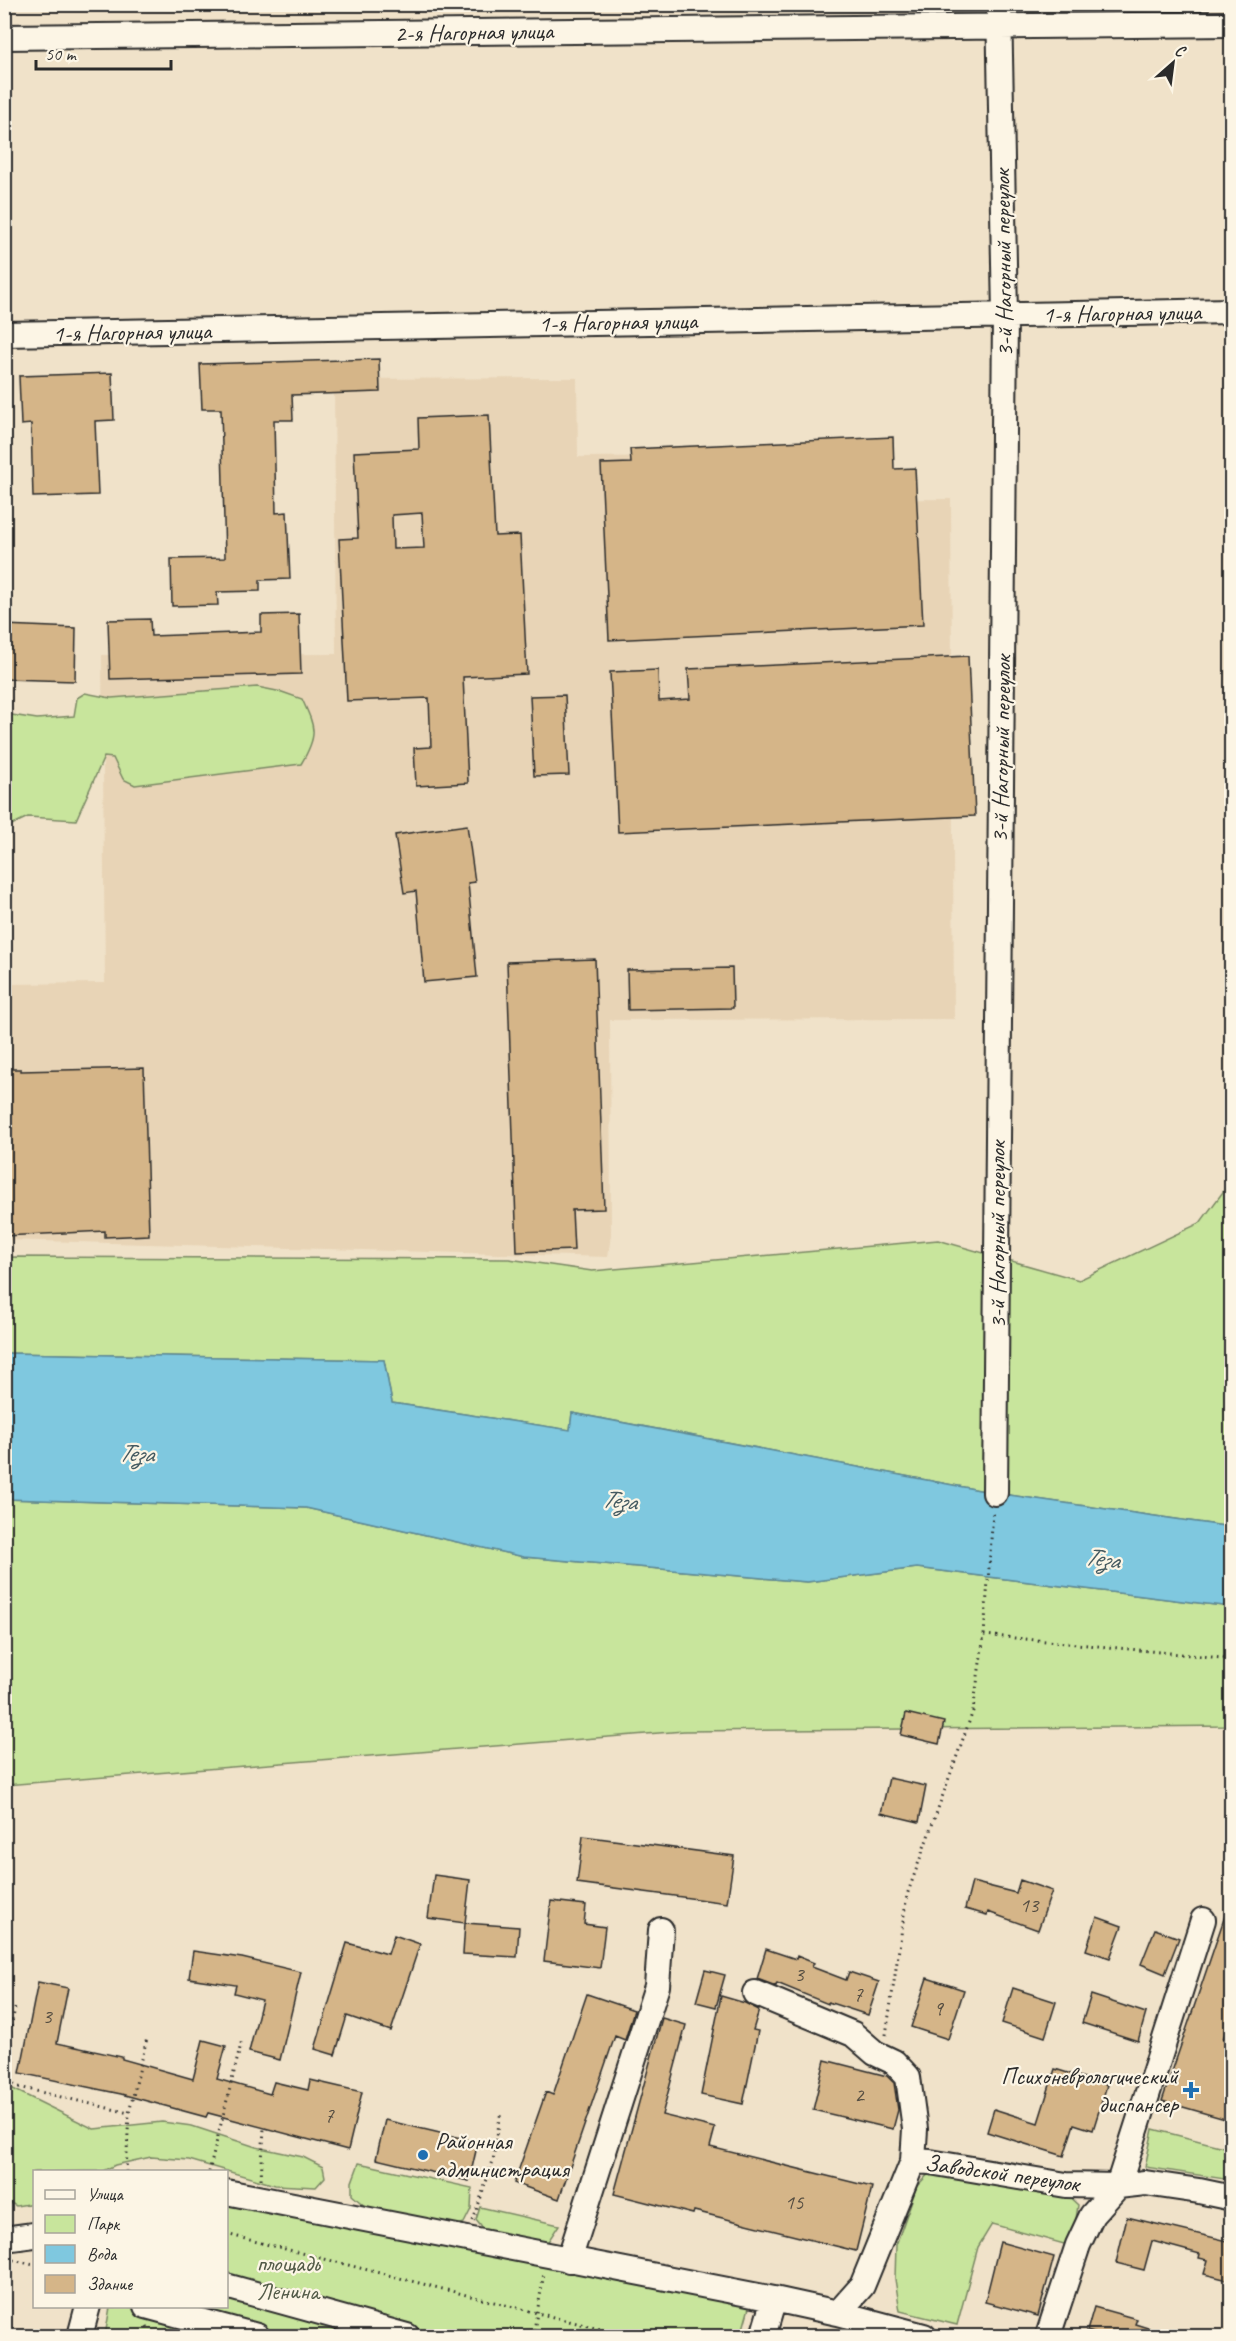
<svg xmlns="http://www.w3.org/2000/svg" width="1236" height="2341" viewBox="0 0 1236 2341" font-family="Caveat,sans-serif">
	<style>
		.built { fill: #e8d4b6 }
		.green { fill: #c8e59c; stroke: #7a8864; stroke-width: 1.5 }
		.water { fill: #7fc8df; stroke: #5d8997; stroke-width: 1.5 }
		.building { fill: #d5b588; stroke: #2b2b2b; stroke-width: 1.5; fill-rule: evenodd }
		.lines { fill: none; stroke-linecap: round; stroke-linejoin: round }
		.minor-casing { stroke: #2b2b2b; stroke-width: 28 }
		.path { stroke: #2b2b2b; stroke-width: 3; stroke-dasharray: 1.5 4.5; stroke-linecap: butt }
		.minor { stroke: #fcf5e5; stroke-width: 24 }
		.poi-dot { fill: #1f6fb2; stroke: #fcf5e5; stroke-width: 2 }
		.labels { text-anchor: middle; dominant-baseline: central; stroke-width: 4.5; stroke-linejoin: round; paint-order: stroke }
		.number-label { font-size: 21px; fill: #564e42 }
		.street-label { font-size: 24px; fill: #2b2b2b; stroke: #fcf5e5 }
		.poi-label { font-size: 24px; fill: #2b2b2b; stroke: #fcf5e5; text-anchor: end }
		.park-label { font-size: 24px; fill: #525a47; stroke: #fcf5e5 }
		.water-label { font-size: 26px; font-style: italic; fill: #445a61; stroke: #fcf5e5 }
	</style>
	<rect width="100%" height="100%" fill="#f0e2c9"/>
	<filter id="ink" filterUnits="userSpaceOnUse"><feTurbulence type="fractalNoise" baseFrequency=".0167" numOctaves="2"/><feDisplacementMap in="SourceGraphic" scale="12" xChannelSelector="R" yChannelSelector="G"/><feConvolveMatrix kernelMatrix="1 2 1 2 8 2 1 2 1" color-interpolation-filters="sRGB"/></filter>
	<g filter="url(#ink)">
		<path class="built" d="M577 378 578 457 836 455 837 500 951 499 954 1019 610 1020 611 1234 608 1257 5 1240V984L105 983 102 655 336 654 334 379Z"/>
		<path class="green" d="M257 687 282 692 302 699C316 729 318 735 301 764L135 785 123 779 113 758 104 757 76 820 28 817 5 828V714L37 719 74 716 77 698 85 693 111 698Z
			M1231 1181V1527L995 1493 572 1413 570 1430 392 1403 384 1360 5 1353V1257L509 1259 592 1271 938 1240 1079 1280 1200 1223Z
			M5 1499 306 1508 524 1557 807 1582 917 1568 1231 1607V1726L684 1731 5 1785Z
			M5 2085 94 2129 162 2122 192 2126 256 2147 303 2157 323 2167 325 2177 316 2187 275 2185 189 2160 151 2157 115 2165 103 2171 34 2172V2203L16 2206 5 2200Z
			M1153 2129 1231 2149V2180L1145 2167Z
			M359 2163 472 2188 471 2209 464 2223 451 2228 367 2208 352 2195V2182Z
			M937 2165 1065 2193 1078 2205 1074 2233 1064 2244 992 2224 978 2247 957 2325 900 2311 895 2279 896 2245 917 2186Z
			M227 2205 540 2261 750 2304 741 2336H105L110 2307 226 2306Z
			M480 2207 559 2225 545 2246 488 2235 476 2220Z"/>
		<path class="water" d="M5 1353 384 1360 392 1403 570 1430 572 1413 995 1493 1231 1527V1607L917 1568 807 1582 524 1557 306 1508 5 1499Z"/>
		<path class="building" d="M379 359 380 392 292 395 293 420H274L276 513 287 512 290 579 260 580V591L217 592 218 605 172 606 171 559 225 558 221 409H202L200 364Z
			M112 373 114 420 95 421 98 495 33 497 31 424 21 425 19 376Z
			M489 415 495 536 520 535 527 674 463 677 468 783 416 786 414 748 431 747 429 698 347 701 339 539 358 538 354 452 419 449 418 418ZM422 513 424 548 393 549 392 515Z
			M893 437 894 469 915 468 923 625 609 640 601 464 631 463 630 449Z
			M299 614 301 674 110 679 108 620 150 619 151 636 261 632V615Z
			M4 625 76 628 75 681 4 679Z
			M968 656 975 816 618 832 610 672 658 670 659 701 690 699 688 669Z
			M565 695 569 775 534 776 530 696Z
			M467 825 475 882 468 883 477 977 424 982 416 891 404 893 395 835Z
			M595 959 604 1209 572 1210 574 1250 517 1252 507 962Z
			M732 968 733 1008 628 1010 627 970Z
			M144 1068 149 1235 105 1237V1231L4 1236V1069H21V1071Z
			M906 1713 944 1722 939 1744 901 1735Z
			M889 1778 926 1786 919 1822 881 1813Z
			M583 1836 734 1856 727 1903 577 1883Z
			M434 1875 470 1880 465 1923 428 1918Z
			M1020 1880 1052 1891 1038 1930 988 1912 987 1915 965 1909 972 1882 1016 1893Z
			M551 1901 586 1905 584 1924 605 1927 600 1968 544 1961Z
			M1229 1904H1232V2015L1223 2039 1232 2040V2121L1162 2101Z
			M1097 1917 1122 1926 1110 1958 1086 1950Z
			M465 1923 519 1927 517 1957 463 1954Z
			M1155 1929 1179 1938 1165 1974 1141 1964Z
			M394 1935 420 1944 391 2031 347 2016 335 2055 315 2049 347 1943 388 1954Z
			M766 1949 796 1959 797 1956 814 1963 812 1967 846 1980 849 1972 879 1982 868 2015 828 2002V2004L777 1983 776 1986 757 1979Z
			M193 1951 242 1958 301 1972 280 2060 249 2052 262 2000 234 1993 236 1985 189 1978Z
			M705 1970 725 1975 716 2007 696 2002Z
			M927 1978 964 1990 948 2039 911 2027Z
			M38 1982 68 1988 57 2043 122 2057V2059L193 2079 203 2040 226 2046 217 2079 270 2094 274 2082 308 2090 310 2080 362 2092 348 2150 208 2113 206 2117 121 2094 20 2073Z
			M1013 1988 1056 2002 1045 2037 1002 2023Z
			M587 1994 634 2010 625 2040 615 2036 559 2199 514 2183 546 2092 553 2095Z
			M1091 1995 1146 2013 1138 2041 1082 2023Z
			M721 1996 745 2003 759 2010 753 2030 758 2031 743 2104 701 2095Z
			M662 2018 686 2025 662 2115 715 2128 710 2147 872 2187 856 2251 694 2211 693 2214 614 2194Z
			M825 2060 887 2076 894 2083 898 2110 893 2129 813 2110Z
			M1055 2069 1107 2085 1093 2130 1074 2124 1064 2156 987 2132 994 2109 1038 2123Z
			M385 2120 478 2142 469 2181 376 2159Z
			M1127 2217 1232 2242V2281L1204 2274 1208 2260 1199 2258 1200 2254 1152 2241 1144 2270 1116 2263Z
			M1000 2242 1054 2257 1038 2316 985 2302Z
			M1094 2307 1137 2319 1135 2324 1164 2333V2337H1107L1087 2331Z"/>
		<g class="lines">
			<g class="minor-casing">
				<path id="minor" d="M4 37 1232 24
					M4 334 1232 311
					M995 1493 1005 315 999 4
					M755 1993 853 2034 875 2053 894 2062 908 2077 915 2129 913 2161 862 2286 838 2313
					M913 2161 930 2162 1066 2185 1118 2186 1145 2183 1199 2191 1232 2198
					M226 2192 774 2299 763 2336
					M4 2239 34 2235
					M569 2260 657 1986 661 1930
					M226 2286 407 2336
					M774 2299 838 2313 924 2336
					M146 2306 257 2336
					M80 2336 88 2306
					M1048 2336 1078 2245 1092 2215 1118 2186 1203 1920"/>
			</g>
			<path class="path" d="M984 1635 1232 1659
				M886 2035 907 1895 973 1711 984 1635 993 1513
				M4 2062 15 2008
				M4 2077 19 2087 129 2113
				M126 2172 129 2113 147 2038
				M209 2172 242 2040
				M261 2179 264 2128
				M473 2221 493 2161 501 2111
				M226 2234 628 2336
				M13 2260 34 2265
				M147 2327 152 2336
				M533 2336 544 2273"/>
			<use href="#minor" class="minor"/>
		</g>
	</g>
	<g class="poi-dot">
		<path d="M1188 2081h6v6h6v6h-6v6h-6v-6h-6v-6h6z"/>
		<circle cx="423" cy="2155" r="6"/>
	</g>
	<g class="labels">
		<g class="number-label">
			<text x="1029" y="1905">13</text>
			<text x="799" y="1974">3</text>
			<text x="858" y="1994">7</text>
			<text x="938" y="2008">9</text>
			<text x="47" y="2016">3</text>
			<text x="859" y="2095">2</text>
			<text x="329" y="2115">7</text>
			<text x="794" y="2202">15</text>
		</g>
		<g class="street-label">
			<text transform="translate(474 32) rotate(-1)">2-я Нагорная улица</text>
			<text transform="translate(1003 263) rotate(-91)">3-й Нагорный переулок</text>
			<text transform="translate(1122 313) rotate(-1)">1-я Нагорная улица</text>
			<text transform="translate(618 322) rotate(-1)">1-я Нагорная улица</text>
			<text transform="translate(132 332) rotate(-1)">1-я Нагорная улица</text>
			<text transform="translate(1001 749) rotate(-89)">3-й Нагорный переулок</text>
			<text transform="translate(997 1235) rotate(-90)">3-й Нагорный переулок</text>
			<text transform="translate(1002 2173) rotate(8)">Заводской переулок</text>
		</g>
		<g class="poi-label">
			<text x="1178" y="2076">Психоневрологический<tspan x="1178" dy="28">диспансер</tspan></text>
			<text x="435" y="2141" text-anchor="start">Районная<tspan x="435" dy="28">администрация</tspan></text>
		</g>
		<g class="park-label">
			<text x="288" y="2263">площадь<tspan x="288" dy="28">Ленина</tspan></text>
		</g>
		<g class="water-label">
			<text transform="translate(136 1453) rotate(3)">Теза</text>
			<text transform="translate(619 1500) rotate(6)">Теза</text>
			<text transform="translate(1102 1558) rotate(8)">Теза</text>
		</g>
	</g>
	<rect width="1236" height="2341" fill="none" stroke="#fcf5e5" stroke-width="24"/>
	<rect x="12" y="12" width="1212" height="2317" fill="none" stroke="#2b2b2b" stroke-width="2" filter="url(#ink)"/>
	<rect x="33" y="2170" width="195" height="138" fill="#fcf5e5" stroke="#a8a49b" stroke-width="1.5"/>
	<rect x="45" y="2190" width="30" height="9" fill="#fcf5e5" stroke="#a8a49b" stroke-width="1.5"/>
	<text x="87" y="2200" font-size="18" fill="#2b2b2b">Улица</text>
	<rect x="45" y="2215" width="30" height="18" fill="#c8e59c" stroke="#a8a49b" stroke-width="1.5"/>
	<text x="87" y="2230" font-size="18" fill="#2b2b2b">Парк</text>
	<rect x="45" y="2245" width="30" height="18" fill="#7fc8df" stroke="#a8a49b" stroke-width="1.5"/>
	<text x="87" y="2260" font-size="18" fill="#2b2b2b">Вода</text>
	<rect x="45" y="2275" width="30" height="18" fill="#d5b588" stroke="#a8a49b" stroke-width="1.5"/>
	<text x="87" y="2290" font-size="18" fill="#2b2b2b">Здание</text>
	<g transform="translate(1173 63) rotate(28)" stroke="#fcf5e5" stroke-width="4.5" paint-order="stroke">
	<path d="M0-4.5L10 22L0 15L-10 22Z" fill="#2b2b2b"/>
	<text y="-9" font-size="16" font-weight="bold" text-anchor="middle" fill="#2b2b2b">С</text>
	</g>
	<path d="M36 60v9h135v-9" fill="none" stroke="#2b2b2b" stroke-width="3"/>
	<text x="45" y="60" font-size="18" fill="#2b2b2b" stroke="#fcf5e5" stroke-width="4.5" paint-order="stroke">50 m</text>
</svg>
